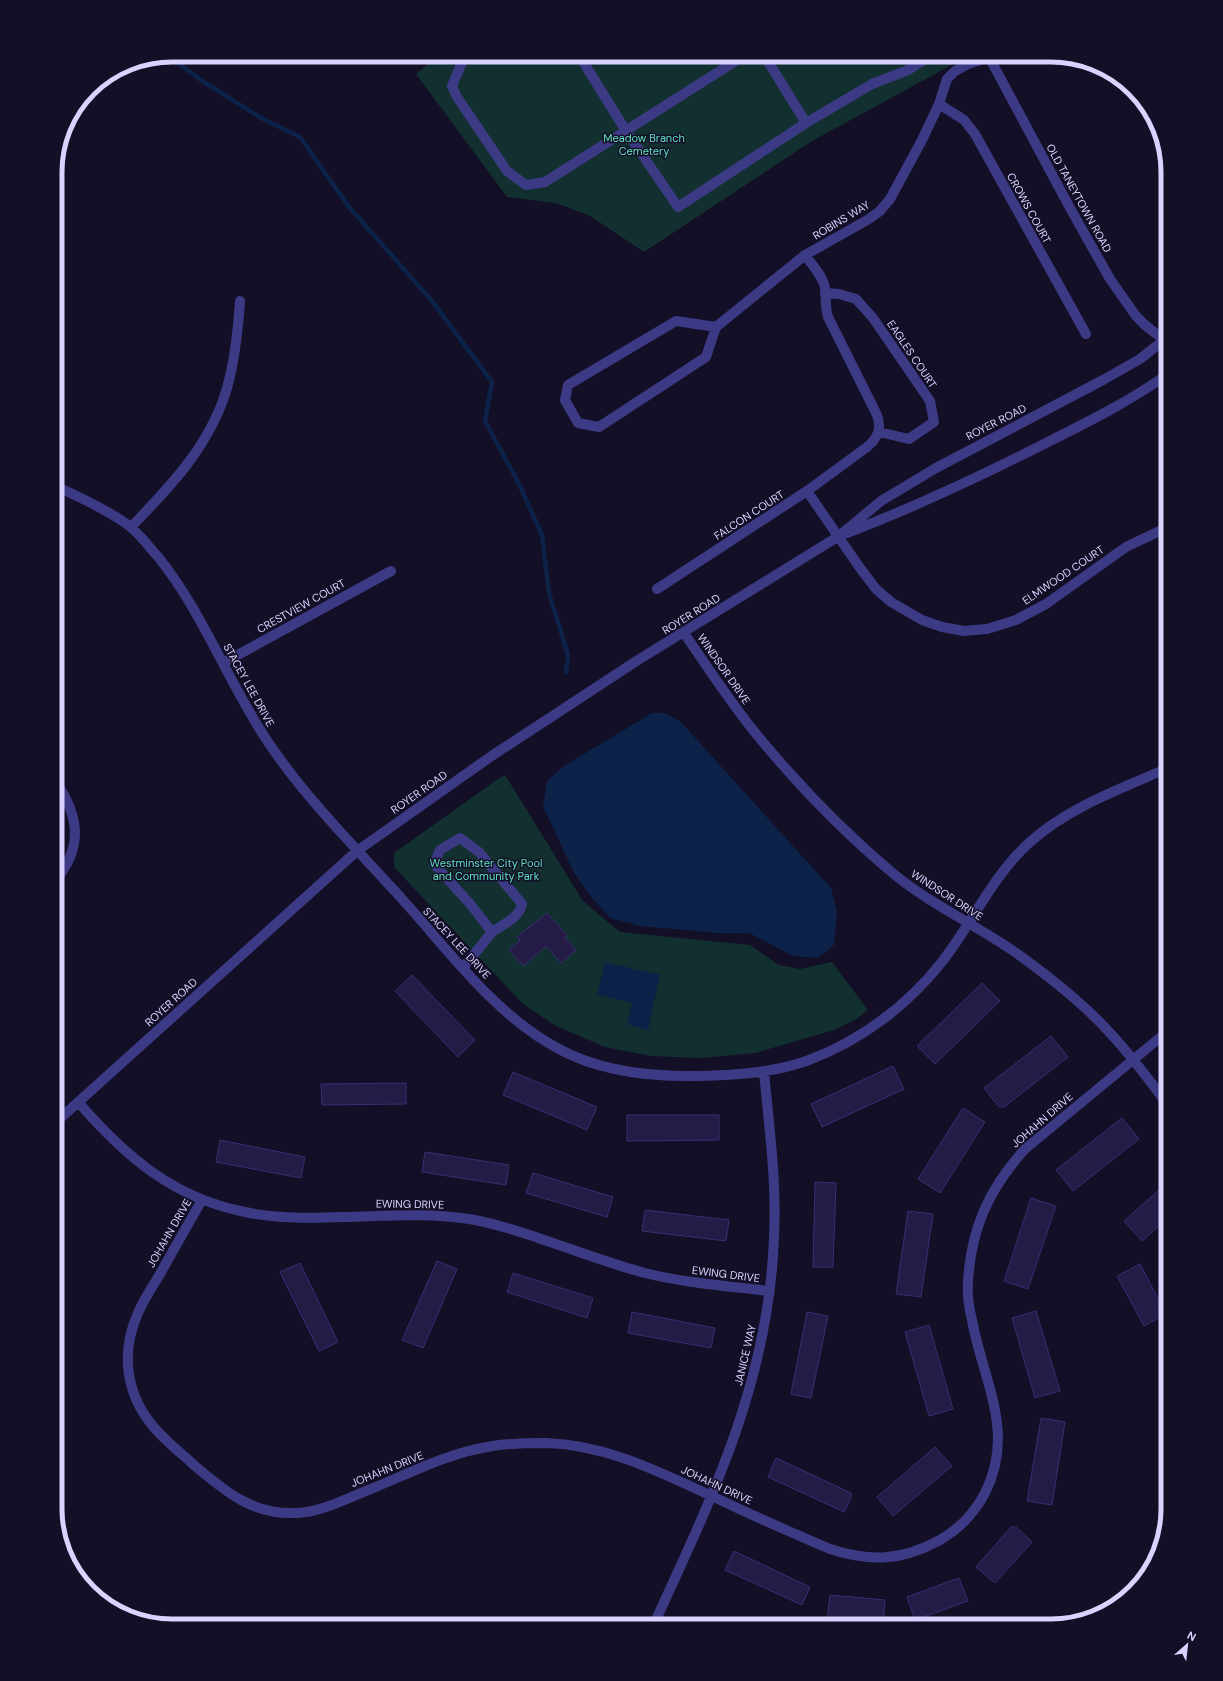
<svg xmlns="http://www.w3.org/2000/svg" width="1223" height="1681" viewBox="0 0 1223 1681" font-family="'DM Sans',sans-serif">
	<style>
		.green { fill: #12302f }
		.water { fill: #0c2248 }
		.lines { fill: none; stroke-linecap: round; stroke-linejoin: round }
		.stream { stroke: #0c2248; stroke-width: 4.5 }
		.building { fill: #241b47; stroke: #3b2d73 }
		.minor { stroke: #3d3a85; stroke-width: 10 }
		.labels { text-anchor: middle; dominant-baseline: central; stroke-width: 3; stroke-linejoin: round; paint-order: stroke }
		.park-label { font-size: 11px; fill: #5fe0c0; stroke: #130f26 }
		.street-label { font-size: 11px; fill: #d9d4ff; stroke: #130f26 }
		.rim { fill: none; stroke: #d9d4ff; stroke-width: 5 }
	</style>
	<rect width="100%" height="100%" fill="#130f26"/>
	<path class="green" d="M439 55H970L812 141 644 252 590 216 556 203 507 197 416 74Z
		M505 775 583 901 620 932 750 945 779 965 800 969 832 962 868 1010 855 1020 834 1030 755 1053 701 1058 651 1056 605 1047 556 1026 523 1004 394 867V853L495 781Z"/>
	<path class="water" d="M652 713H665L681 722 831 888 837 912 834 945 818 958 793 956 749 933H717L640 926 610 918 588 893 573 871 543 806 547 781 564 766Z
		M605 962 660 975 648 1030 627 1024 632 1003 597 995Z"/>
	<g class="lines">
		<path class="stream" d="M169 56 202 81 263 119 300 137 349 207 432 301 492 382 485 421 519 484 542 535 549 593 568 655 566 672"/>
	</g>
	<path class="building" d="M547 913 567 935 565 938 576 950 561 963 546 946 523 966 509 950 520 940 517 937Z
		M412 975 475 1040 458 1057 395 991Z
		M982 983 1000 1001 935 1064 917 1046Z
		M1051 1036 1068 1057 1004 1107H999L984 1088Z
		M893 1066 904 1089 822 1127 811 1104Z
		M513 1072 597 1107 587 1130 503 1095Z
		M406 1083V1104L322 1105 321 1084Z
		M963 1108 985 1122 940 1193 918 1179Z
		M627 1115H719V1140L627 1141Z
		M1122 1118 1139 1139 1073 1191 1056 1170Z
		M220 1140 305 1157 301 1178 216 1162Z
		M425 1152 509 1165 506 1185 422 1172Z
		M533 1173 613 1197 607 1217 526 1193Z
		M815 1182 836 1183 833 1267H813Z
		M1168 1182V1218L1142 1241 1124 1221Z
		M1031 1198 1056 1206 1028 1289 1004 1281Z
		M645 1210 729 1220 726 1241 642 1231Z
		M908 1211 933 1214 921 1297 896 1294Z
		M437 1261 457 1269 423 1348 402 1340Z
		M300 1263 338 1342 319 1351 280 1272Z
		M1140 1264 1166 1314 1144 1326 1117 1276Z
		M513 1273 593 1298 587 1318 507 1292Z
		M1036 1311 1060 1391 1035 1398 1012 1318Z
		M632 1312 715 1328 711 1348 628 1333Z
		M807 1312 828 1316 811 1398 791 1394Z
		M929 1325 953 1409 929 1416 905 1332Z
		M1041 1418 1065 1422 1052 1505 1027 1501Z
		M935 1447 952 1466 893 1516 877 1497Z
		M776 1458 851 1493V1498L844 1512 768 1477Z
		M1011 1527H1016L1032 1542 995 1583 976 1567Z
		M734 1551 810 1587 802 1605 725 1570Z
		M959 1578 968 1601 915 1620 907 1597Z
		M830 1595 885 1600 883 1625 827 1620Z"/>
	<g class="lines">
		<path class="minor" d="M467 55 463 60 452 86 457 97 507 171 526 185 545 182 745 55
			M579 55 626 131 678 207 806 123 872 84 908 70 932 55
			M764 55 806 123
			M988 55 1070 208 1110 279 1136 316 1145 325 1168 343
			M939 104 964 120 975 134 1086 334
			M825 293 839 294 856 299 873 318 930 401 934 422 909 439 879 432
			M676 321 716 327 706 357 599 427 578 423 565 400 568 385Z
			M716 327 805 255 869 219 880 211 890 199 922 140 939 104 947 79 955 71 968 64 989 57
			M55 486C80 497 106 509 128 525 140 534 149 547 159 558 203 613 227 680 266 739 305 798 355 847 402 899 450 952 495 1015 559 1049 601 1072 651 1077 698 1076 735 1075 774 1073 809 1060 860 1041 907 1006 941 963 972 924 992 876 1030 842 1069 807 1120 789 1168 768
			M807 491 860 568 876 589 891 602 922 620 942 627 964 631 987 629 1016 620 1046 604 1126 547 1168 527
			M131 527C171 486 211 444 227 388 235 360 238 330 240 301
			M847 533C915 507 981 476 1046 443 1088 422 1130 401 1168 374
			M657 589 807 491 867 447C878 438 882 428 877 415L828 317C825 307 826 298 825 288 823 276 812 265 805 255
			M684 633C709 669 733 707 762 741 802 789 847 835 895 875 933 906 979 926 1019 955 1051 978 1083 1003 1110 1033 1131 1055 1149 1080 1168 1105
			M223 663 391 571
			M55 881C84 847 79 815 55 781
			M463 968 492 932 471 905 434 864 440 850 460 838 479 852 522 904C519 918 504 924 492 932
			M78 1102C125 1156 173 1198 245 1212 277 1219 312 1218 345 1217 387 1216 432 1212 475 1220 533 1232 587 1258 645 1273 685 1283 728 1286 769 1291
			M55 1123 357 851 493 755 638 660 839 536 881 501 936 468 1103 380 1140 359 1168 337
			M202 1200C188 1224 174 1249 160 1274 153 1286 144 1299 138 1313 121 1351 125 1392 152 1425 164 1440 181 1453 195 1466 226 1492 253 1515 296 1513 322 1512 347 1498 371 1489 410 1473 450 1452 493 1446 511 1443 529 1443 547 1443 607 1445 659 1472 712 1496 751 1515 790 1532 830 1549 870 1562 902 1561 940 1540 959 1529 975 1512 985 1493 1016 1432 983 1381 972 1320 969 1308 967 1294 968 1282 971 1228 989 1189 1025 1149L1168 1031
			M653 1626C712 1498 769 1381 774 1237 777 1182 769 1127 764 1072"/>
	</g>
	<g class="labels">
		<g class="park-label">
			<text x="644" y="138">Meadow Branch<tspan x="644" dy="13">Cemetery</tspan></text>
			<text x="486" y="863">Westminster City Pool<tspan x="486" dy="13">and Community Park</tspan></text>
		</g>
		<g class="street-label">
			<text transform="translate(1079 198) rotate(61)">OLD TANEYTOWN ROAD</text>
			<text transform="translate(1029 208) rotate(61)">CROWS COURT</text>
			<text transform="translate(841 220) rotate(-31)">ROBINS WAY</text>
			<text transform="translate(912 354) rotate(56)">EAGLES COURT</text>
			<text transform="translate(996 422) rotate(-27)">ROYER ROAD</text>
			<text transform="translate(749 515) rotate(-33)">FALCON COURT</text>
			<text transform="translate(1063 575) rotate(-34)">ELMWOOD COURT</text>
			<text transform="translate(301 606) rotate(-29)">CRESTVIEW COURT</text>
			<text transform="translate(691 614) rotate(-32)">ROYER ROAD</text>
			<text transform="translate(724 669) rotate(55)">WINDSOR DRIVE</text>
			<text transform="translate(249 685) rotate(61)">STACEY LEE DRIVE</text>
			<text transform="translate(419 792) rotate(-35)">ROYER ROAD</text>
			<text transform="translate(947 895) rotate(33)">WINDSOR DRIVE</text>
			<text transform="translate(457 943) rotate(47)">STACEY LEE DRIVE</text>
			<text transform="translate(171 1002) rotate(-42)">ROYER ROAD</text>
			<text transform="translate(1042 1120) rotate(-41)">JOHAHN DRIVE</text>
			<text transform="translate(410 1204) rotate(1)">EWING DRIVE</text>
			<text transform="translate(169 1233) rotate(-60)">JOHAHN DRIVE</text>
			<text transform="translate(726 1274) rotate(7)">EWING DRIVE</text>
			<text transform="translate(745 1355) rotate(-77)">JANICE WAY</text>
			<text transform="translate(387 1469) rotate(-22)">JOHAHN DRIVE</text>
			<text transform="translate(717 1485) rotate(25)">JOHAHN DRIVE</text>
		</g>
	</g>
	<path d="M0 0H1223V1681H0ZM172 62H1051A110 110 0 0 1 1161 172V1509A110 110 0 0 1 1051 1619H172A110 110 0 0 1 62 1509V172A110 110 0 0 1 172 62Z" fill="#130f26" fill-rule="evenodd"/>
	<path class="rim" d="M172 62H1051A110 110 0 0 1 1161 172V1509A110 110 0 0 1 1051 1619H172A110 110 0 0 1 62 1509V172A110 110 0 0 1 172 62Z"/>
	<g transform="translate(1187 1645) rotate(28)" stroke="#130f26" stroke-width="3" paint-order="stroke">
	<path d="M0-3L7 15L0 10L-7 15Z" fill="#d9d4ff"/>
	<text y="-6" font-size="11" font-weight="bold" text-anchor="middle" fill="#d9d4ff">N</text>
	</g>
</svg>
